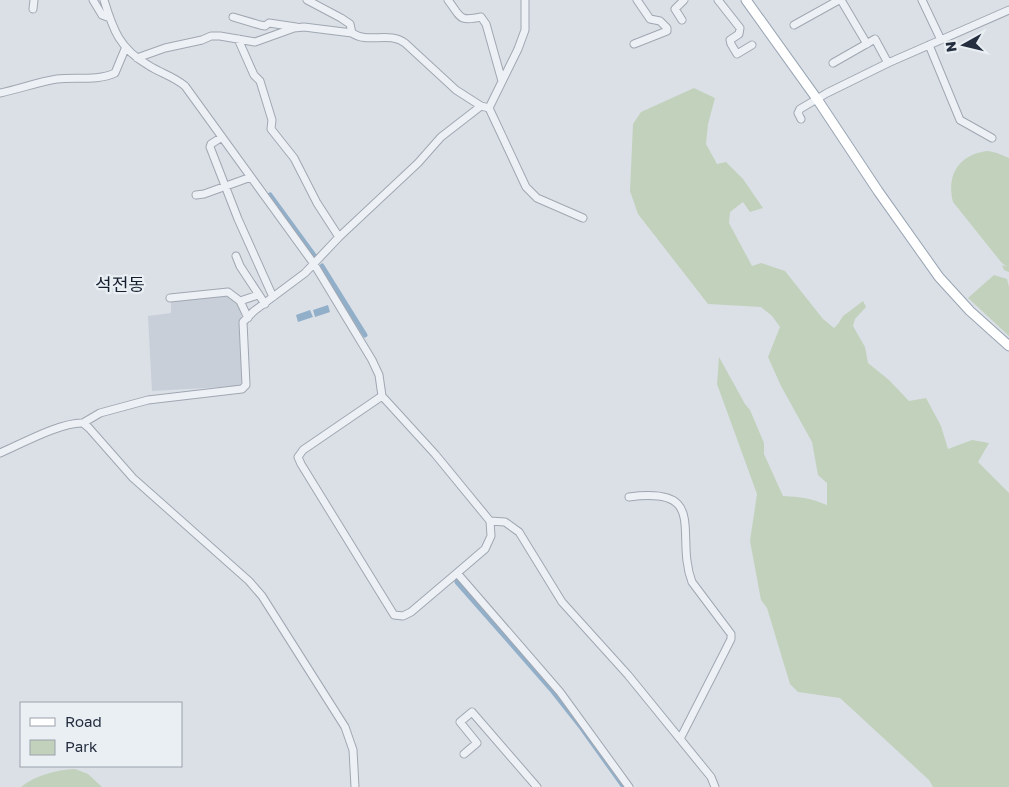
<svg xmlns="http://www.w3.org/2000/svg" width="1009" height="787" viewBox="0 0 1009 787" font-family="'Golos Text','Noto Sans KR',sans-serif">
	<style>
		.built { fill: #c8cfd9 }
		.green { fill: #c1d1bb }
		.water { fill: #92afca }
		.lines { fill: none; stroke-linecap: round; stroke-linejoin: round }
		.canal { stroke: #92afca; stroke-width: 5 }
		.minor-casing { stroke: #a0a7b1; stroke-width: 9 }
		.major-casing { stroke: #99a5b3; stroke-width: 11 }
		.minor { stroke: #edf0f5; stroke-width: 7 }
		.major { stroke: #fff; stroke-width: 9 }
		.labels { text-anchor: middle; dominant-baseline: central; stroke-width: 4.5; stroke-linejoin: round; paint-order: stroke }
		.quarter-label { font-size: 18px; fill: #161f2e; stroke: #eaeff4 }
	</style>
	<rect width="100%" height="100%" fill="#dbe0e7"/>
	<path class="built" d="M225 296 231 298 241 308 243 383 240 386 152 391 148 316 171 313V301Z"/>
	<path class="green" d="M694 88 715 98 708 124 706 144 717 164 726 162 743 179 763 208 750 212 743 202 730 212 729 223 752 266 761 263 785 271 823 319 834 328 838 324 843 316 863 301 866 307 855 319 853 326 865 347 868 363 889 380 909 401 926 398 941 426 948 449 972 440 989 443 978 462 1009 493V787H933L929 780 840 698 798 692 790 684 767 608 761 600 750 541 757 494 717 384 719 357 745 404 750 410 764 443V454L783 496C801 497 810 498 827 505V483L818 475 812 442 781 386 768 357 780 327 772 316 761 307 708 304 638 214 630 191 633 124 641 112Z
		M988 151 997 153 1009 158V272L1004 270 1002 265 1007 267 1001 262 953 202C946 175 959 154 988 151Z
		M994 275 1007 279 1009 287V336L968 298Z
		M75 769 88 774 102 787H21C36 775 56 770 75 769Z"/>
	<path class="water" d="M328 305 330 312 315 317 313 310Z
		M310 310 313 317 298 322 296 315Z"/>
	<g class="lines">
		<path class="canal" d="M270 195 316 258
			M322 266 365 335
			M457 582 551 689 581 727 624 787"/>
		<g class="minor-casing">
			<path id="minor" d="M93 0 102 15 110 18
				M104 0C113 30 120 49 148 65 160 73 173 76 185 86L314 264 372 360 379 375 382 396 435 454 490 521 491 536 485 549 457 573 560 692 629 787
				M307 0 341 18 350 24 352 33
				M448 0C461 17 458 22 481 17L486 24 502 81
				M718 0 740 28 739 34 730 40 731 44 737 54 752 45
				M841 0 867 44
				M922 0 941 40
				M33 9 34 0
				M233 17 260 25 265 26 269 23 296 27
				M682 20 675 9 684 0
				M794 25 839 0
				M238 39 254 75 260 81 272 120 271 129 294 158 317 203 339 237
				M634 44 667 31V28L660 21 650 19 637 0
				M929 45 960 120 992 138
				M137 58 165 48 202 40 211 36H220L255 42 294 28 304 27 352 33C368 44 389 31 405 43L456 90 481 106
				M833 63 875 39 888 63
				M0 93C19 89 38 82 57 79 75 77 98 81 115 73L125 49
				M489 108 518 49 525 30V0
				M801 119 798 113 800 109 827 93 888 63 1009 10
				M222 137 211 144 210 147 238 219 273 297
				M196 195 204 194 251 177
				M236 256 240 266 265 304
				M170 298 228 292 240 301 258 295
				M240 301 248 318
				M382 396 303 450 298 457 301 464 394 615 403 616 411 612 457 573
				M83 423 100 413 148 400 242 389 246 385 243 322 254 311 305 273 339 237 418 163 441 137 481 106 489 108 526 187 537 198 583 218
				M0 453C21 444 61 422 83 423L89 428 133 478 249 581 262 596 345 727 353 750 355 787
				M629 497C710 486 674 535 692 582L731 634V639L725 651 680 739
				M490 521 505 522 519 532 562 602 628 675 711 777 715 787
				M464 754 477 743 460 722 472 712 537 787"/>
		</g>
		<g class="major-casing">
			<path id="major" d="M746 0 817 99 878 191 939 277 970 311 1009 346"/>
		</g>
		<use href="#minor" class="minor"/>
		<use href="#major" class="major"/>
	</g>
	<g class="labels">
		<g class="quarter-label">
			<text x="120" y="284">석전동</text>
		</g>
	</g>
	<rect x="20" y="702" width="162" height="65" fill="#eaeff4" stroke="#9ba2ab"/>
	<rect x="30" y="718" width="25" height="8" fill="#ffffff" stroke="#9ba2ab"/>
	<text x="65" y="727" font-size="15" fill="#242e3e">Road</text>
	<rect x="30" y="740" width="25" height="15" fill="#c1d1bb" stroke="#9ba2ab"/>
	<text x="65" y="752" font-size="15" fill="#242e3e">Park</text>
	<g transform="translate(964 45) rotate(262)" stroke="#eaeff4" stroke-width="4" paint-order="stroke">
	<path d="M0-4L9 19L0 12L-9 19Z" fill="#242e3e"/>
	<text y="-8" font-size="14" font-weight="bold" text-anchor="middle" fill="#242e3e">N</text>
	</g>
</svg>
